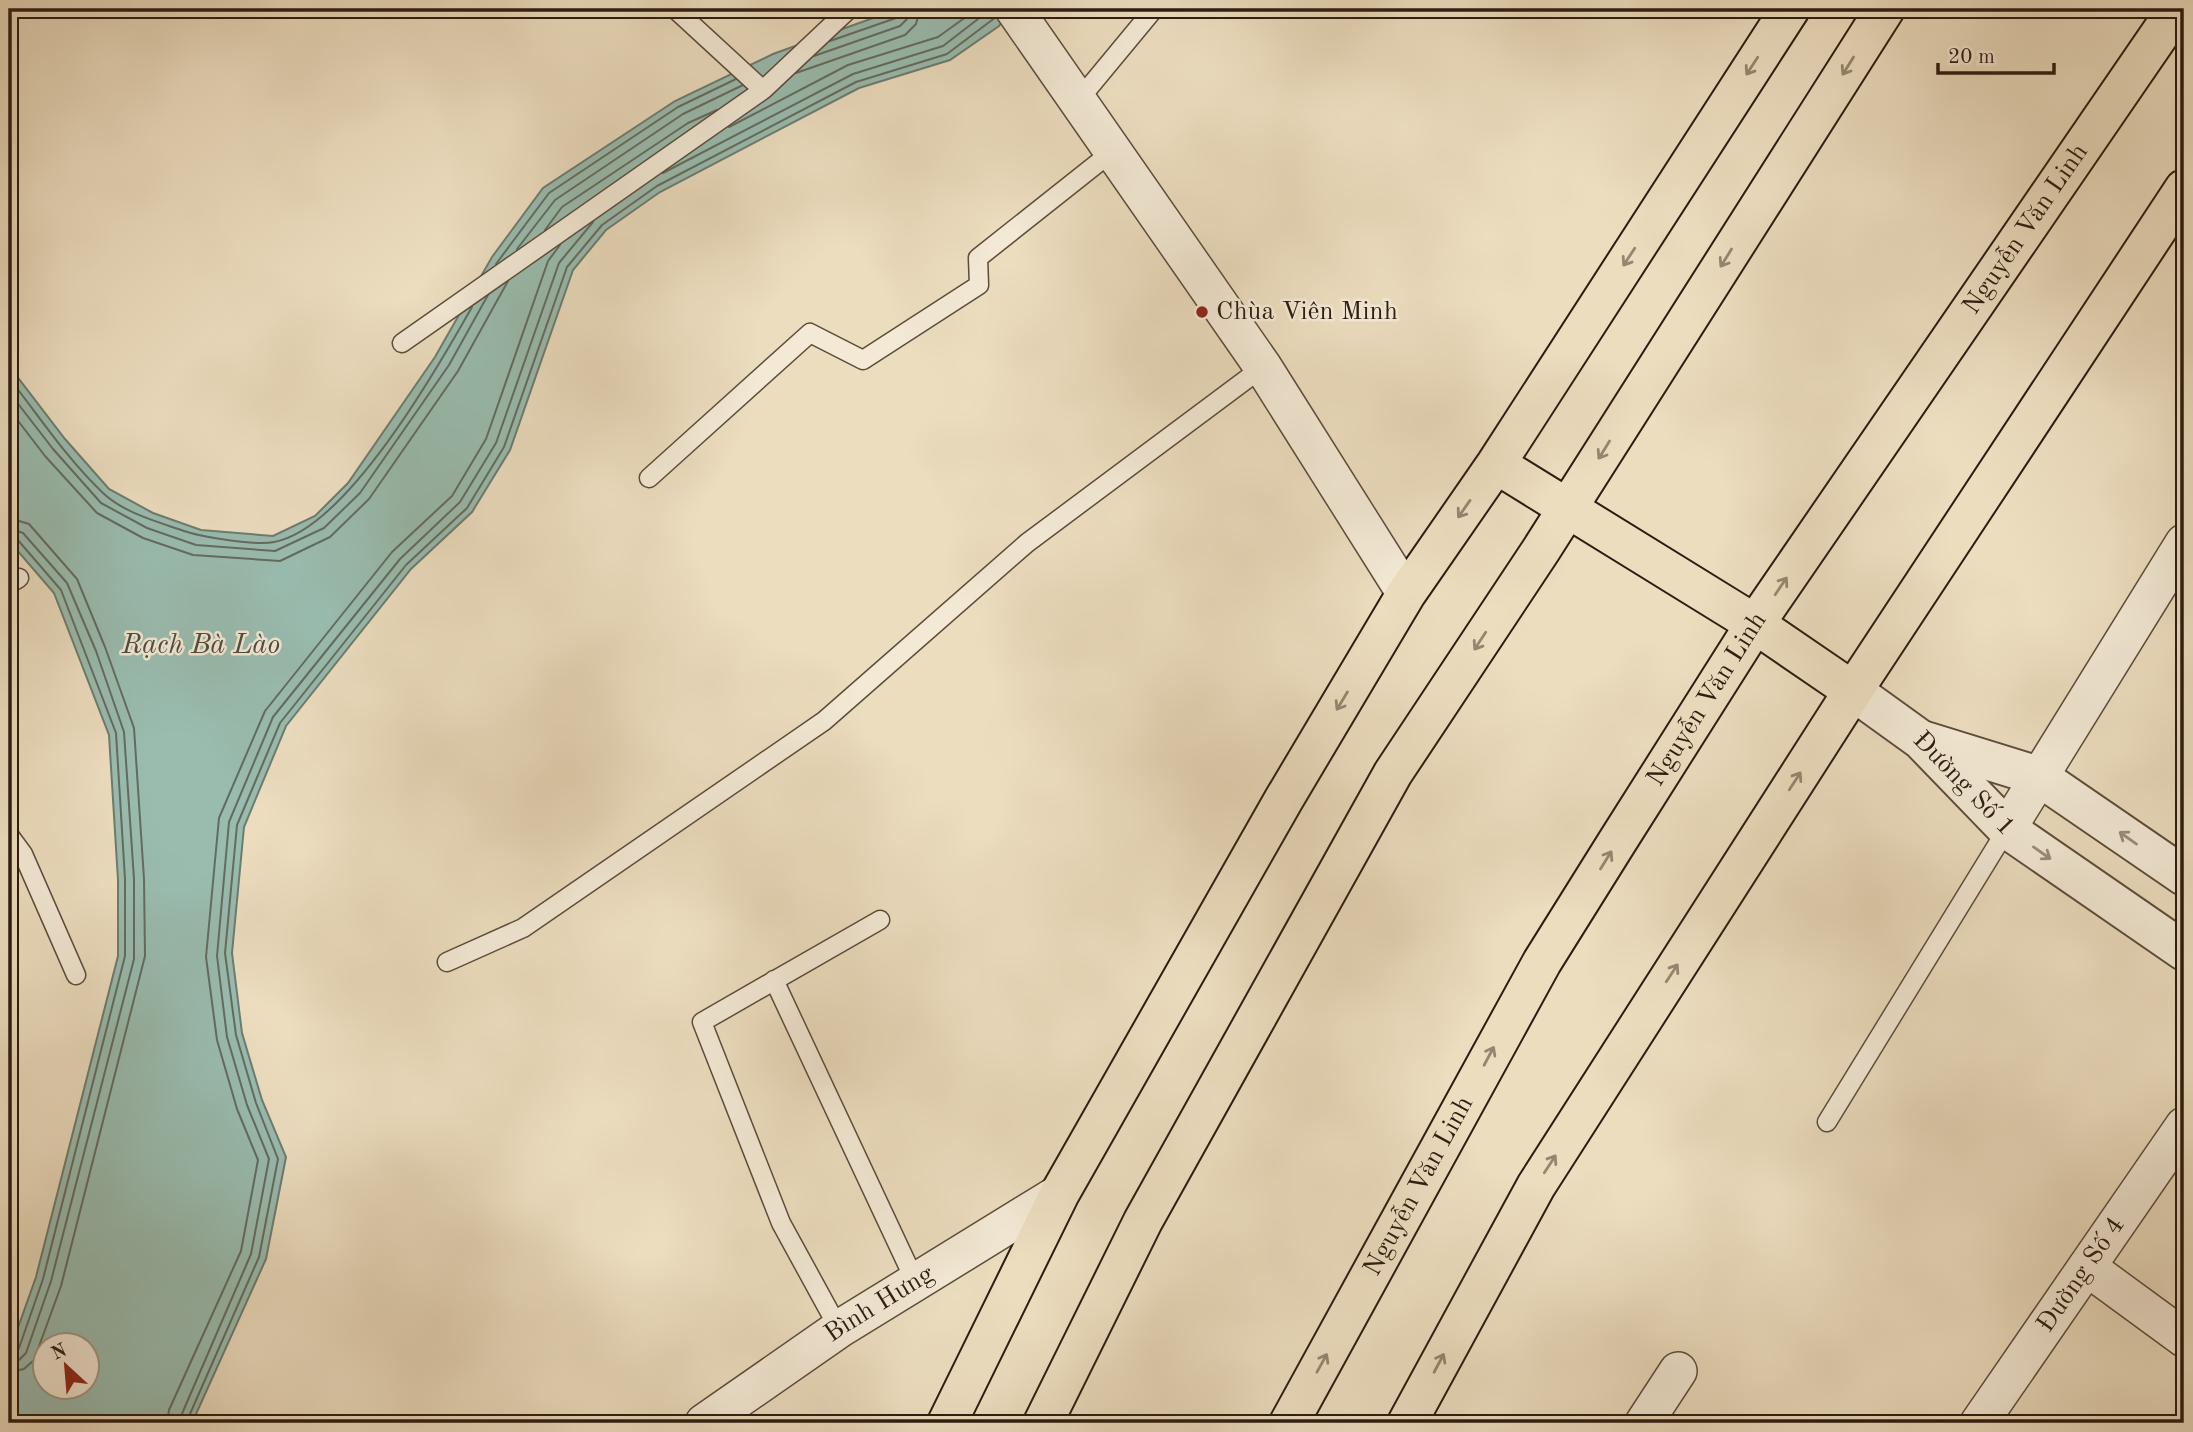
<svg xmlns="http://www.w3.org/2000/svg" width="2193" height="1432" viewBox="0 0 2193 1432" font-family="'Old Standard TT',serif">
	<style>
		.water { fill: #99bcaf; stroke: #6d7c70; stroke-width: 2; fill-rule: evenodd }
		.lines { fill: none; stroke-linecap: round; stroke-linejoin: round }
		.shore { stroke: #626c60; stroke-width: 2 }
		.service-casing { stroke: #5c4c3c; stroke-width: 21 }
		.minor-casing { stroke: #5c4c3c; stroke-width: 40 }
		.tertiary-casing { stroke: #5c4c3c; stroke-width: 42 }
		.primary-casing { stroke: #2c1c11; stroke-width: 42 }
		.trunk-casing { stroke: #2c1c11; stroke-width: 42 }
		.service { stroke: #f3e9d5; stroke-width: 18 }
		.minor { stroke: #f3e9d5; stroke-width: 37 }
		.tertiary { stroke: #f3e9d5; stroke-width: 38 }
		.primary { stroke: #ecddbf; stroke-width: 38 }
		.trunk { stroke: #ecddbf; stroke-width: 38 }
		.oneway { stroke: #968671 }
		.oneway2 { stroke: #998d7d }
		.poi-dot { fill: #8f2418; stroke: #f3e9d5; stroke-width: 2.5 }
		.labels { text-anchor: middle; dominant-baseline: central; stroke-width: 5; stroke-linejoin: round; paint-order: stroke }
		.street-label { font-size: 26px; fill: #2c1c11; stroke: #f3e9d5 }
		.poi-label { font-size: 26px; fill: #2c1c11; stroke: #f3e9d5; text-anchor: start }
		.water-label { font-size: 28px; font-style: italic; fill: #4d4c40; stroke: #f3e9d5 }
	</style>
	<rect width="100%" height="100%" fill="#ecddbf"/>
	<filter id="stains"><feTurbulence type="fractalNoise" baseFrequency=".00286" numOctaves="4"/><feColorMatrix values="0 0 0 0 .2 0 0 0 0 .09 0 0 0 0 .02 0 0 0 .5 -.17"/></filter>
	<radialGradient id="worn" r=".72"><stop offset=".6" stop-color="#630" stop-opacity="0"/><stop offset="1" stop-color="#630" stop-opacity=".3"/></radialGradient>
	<path class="water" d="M898 9H1011L999 26 950 60 859 88 660 192 606 230 573 270 510 450 472 512 411 569 286 726 244 827 232 953 242 1033 262 1100 286 1157 266 1259 192 1423H9V1353L36 1277 118 956V880L109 735 54 593 9 541V366L65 439 109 489 153 513 201 530 273 536 315 516 348 483 435 357 492 257 543 188 675 101 773 54ZM46 1344H88V1386H46Z"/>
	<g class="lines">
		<path class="shore" d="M830 41 896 18 901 9
			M814 56 900 26 907 19 910 9
			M796 73 905 35 916 24 920 9
			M729 127 848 65 938 37 977 9
			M663 173 853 74 943 46 991 9
			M545 230 562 207 688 123 717 110
			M517 249 555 200 683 114 743 85
			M496 264 549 193 678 107 736 79
			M9 378C39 416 67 459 103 493 124 513 158 522 184 531 202 537 256 546 274 542 346 529 437 369 472 307
			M9 392 53 449 101 503 147 528 196 545 275 551 324 528 360 493 449 365 488 295
			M9 409 45 456 97 513 143 538 193 555 280 561 330 537 369 499 458 371 508 281
			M9 518 29 524 77 579 105 647 134 728 144 879 145 956 61 1286 34 1360 24 1369 9 1372
			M9 528 23 533 67 583 96 651 124 732 134 879V959L51 1281 26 1353 19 1360 9 1362
			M9 537 17 539 61 590 116 733 125 879V956L43 1279 19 1348 9 1353
			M167 1423 169 1410 241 1251 258 1160 237 1109 217 1040 206 957 219 818 265 711 392 552 452 496 486 439 548 261 560 245
			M178 1423 251 1254 269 1159 247 1105 227 1037 217 956 229 822 273 717 400 559 460 502 496 443 559 263 593 222
			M186 1423 259 1257 278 1159 256 1103 236 1035 225 953 237 825 280 723 406 565 467 508 504 447 567 267 602 225 657 186 856 82 947 54 996 17"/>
		<g class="service-casing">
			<path id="service" d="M675 9 763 90 849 9
				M1077 102 1154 9
				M402 343 763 90
				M649 478 810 333 863 360 979 285 978 258 1113 151
				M9 584 19 578
				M9 835 23 854 76 975
				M447 962 523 928 824 721 1027 543 1263 367
				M774 980 915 1281
				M1827 1122 2007 829
				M839 1329 781 1223 702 1022 880 920"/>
		</g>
		<g class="minor-casing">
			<g id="minor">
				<path d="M1014 9 1263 367 1406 594"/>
				<path d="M2007 829 2184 543"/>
				<path d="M2087 1267 2184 1338"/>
				<path id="s1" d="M704 1423 839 1329 1060 1193"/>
				<path d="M1644 1423 1678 1371"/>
				<path id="s2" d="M1979 1423 2184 1126"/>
			</g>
		</g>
		<g class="tertiary-casing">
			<g id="tertiary">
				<path id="s3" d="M1853 691 1921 740 2007 829 2184 951"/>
				<path d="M1925 741 2038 776 2184 876"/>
			</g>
		</g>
		<g class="primary-casing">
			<path id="primary" d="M1496 464 1755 624 1853 691
				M947 1423 1060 1193 1284 799 1406 594 1496 464 1790 9
				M1407 1423 1536 1186 1853 691 2184 189"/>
		</g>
		<g class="trunk-casing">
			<g id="trunk">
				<path d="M1043 1423 1143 1221 1393 773 1541 550 1885 9"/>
				<path id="s4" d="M1289 1423 1542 962 1617 842 1755 624 2177 9"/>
			</g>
		</g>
		<use href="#service" class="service"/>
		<use href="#minor" class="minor"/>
		<use href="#tertiary" class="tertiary"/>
		<use href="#primary" class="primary"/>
		<use href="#trunk" class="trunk"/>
	</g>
	<defs><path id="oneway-shaft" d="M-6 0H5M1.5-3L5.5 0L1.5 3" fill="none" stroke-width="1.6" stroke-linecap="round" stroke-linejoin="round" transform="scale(1.75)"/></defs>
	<g class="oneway">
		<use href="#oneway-shaft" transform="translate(1752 66) rotate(123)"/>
		<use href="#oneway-shaft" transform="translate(1848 66) rotate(122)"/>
		<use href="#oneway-shaft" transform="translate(1629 257) rotate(123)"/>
		<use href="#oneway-shaft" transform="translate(1726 258) rotate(122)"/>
		<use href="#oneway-shaft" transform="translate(1604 450) rotate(122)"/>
		<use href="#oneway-shaft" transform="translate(1464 509) rotate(125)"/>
		<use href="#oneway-shaft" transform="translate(1781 586) rotate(-56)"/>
		<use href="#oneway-shaft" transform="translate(1480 641) rotate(123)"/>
		<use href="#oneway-shaft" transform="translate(1342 701) rotate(121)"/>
		<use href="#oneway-shaft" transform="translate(1795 781) rotate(-57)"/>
		<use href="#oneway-shaft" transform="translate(1606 860) rotate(-58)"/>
		<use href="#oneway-shaft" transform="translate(1672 973) rotate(-57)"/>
		<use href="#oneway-shaft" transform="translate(1489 1056) rotate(-62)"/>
		<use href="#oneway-shaft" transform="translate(1550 1164) rotate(-57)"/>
		<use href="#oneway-shaft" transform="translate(1322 1363) rotate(-61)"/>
		<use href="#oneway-shaft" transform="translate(1439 1363) rotate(-62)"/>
	</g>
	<g class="oneway2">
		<use href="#oneway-shaft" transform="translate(2128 838) rotate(-145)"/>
		<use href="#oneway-shaft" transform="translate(2042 853) rotate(35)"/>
	</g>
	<circle class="poi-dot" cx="1202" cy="312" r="7"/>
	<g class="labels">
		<g class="street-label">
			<text stroke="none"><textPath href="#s4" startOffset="1404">Nguyễn Văn Linh</textPath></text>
			<text stroke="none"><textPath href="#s4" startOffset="836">Nguyễn Văn Linh</textPath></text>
			<text stroke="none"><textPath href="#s3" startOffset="145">Đường Số 1</textPath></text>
			<text stroke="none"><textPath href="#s4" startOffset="270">Nguyễn Văn Linh</textPath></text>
			<text stroke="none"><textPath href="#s2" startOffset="180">Đường Số 4</textPath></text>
			<text stroke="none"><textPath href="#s1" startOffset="212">Bình Hưng</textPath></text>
		</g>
		<g class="poi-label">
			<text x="1216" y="312">Chùa Viên Minh</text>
		</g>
		<g class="water-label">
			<text x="201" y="646">Rạch Bà Lào</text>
		</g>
	</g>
	<rect width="2193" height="1432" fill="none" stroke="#ecddbf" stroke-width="35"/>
	<rect x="10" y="10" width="2172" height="1411" fill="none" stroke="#2c1c11" stroke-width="3.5"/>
	<rect x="18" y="18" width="2158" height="1397" fill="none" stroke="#2c1c11" stroke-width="2"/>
	<g transform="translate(66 1366) rotate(334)"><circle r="33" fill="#f3e9d5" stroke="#a39787" stroke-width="2"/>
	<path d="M0-5L12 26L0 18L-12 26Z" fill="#8f2418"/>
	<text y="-10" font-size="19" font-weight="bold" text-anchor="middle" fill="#2c1c11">N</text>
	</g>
	<path d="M1938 63v10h116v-10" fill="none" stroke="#2c1c11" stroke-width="3.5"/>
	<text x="1948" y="63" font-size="21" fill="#2c1c11" stroke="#f3e9d5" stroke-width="5" paint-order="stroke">20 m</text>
	<rect width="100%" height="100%" filter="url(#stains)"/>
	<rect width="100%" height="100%" fill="url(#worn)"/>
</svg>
